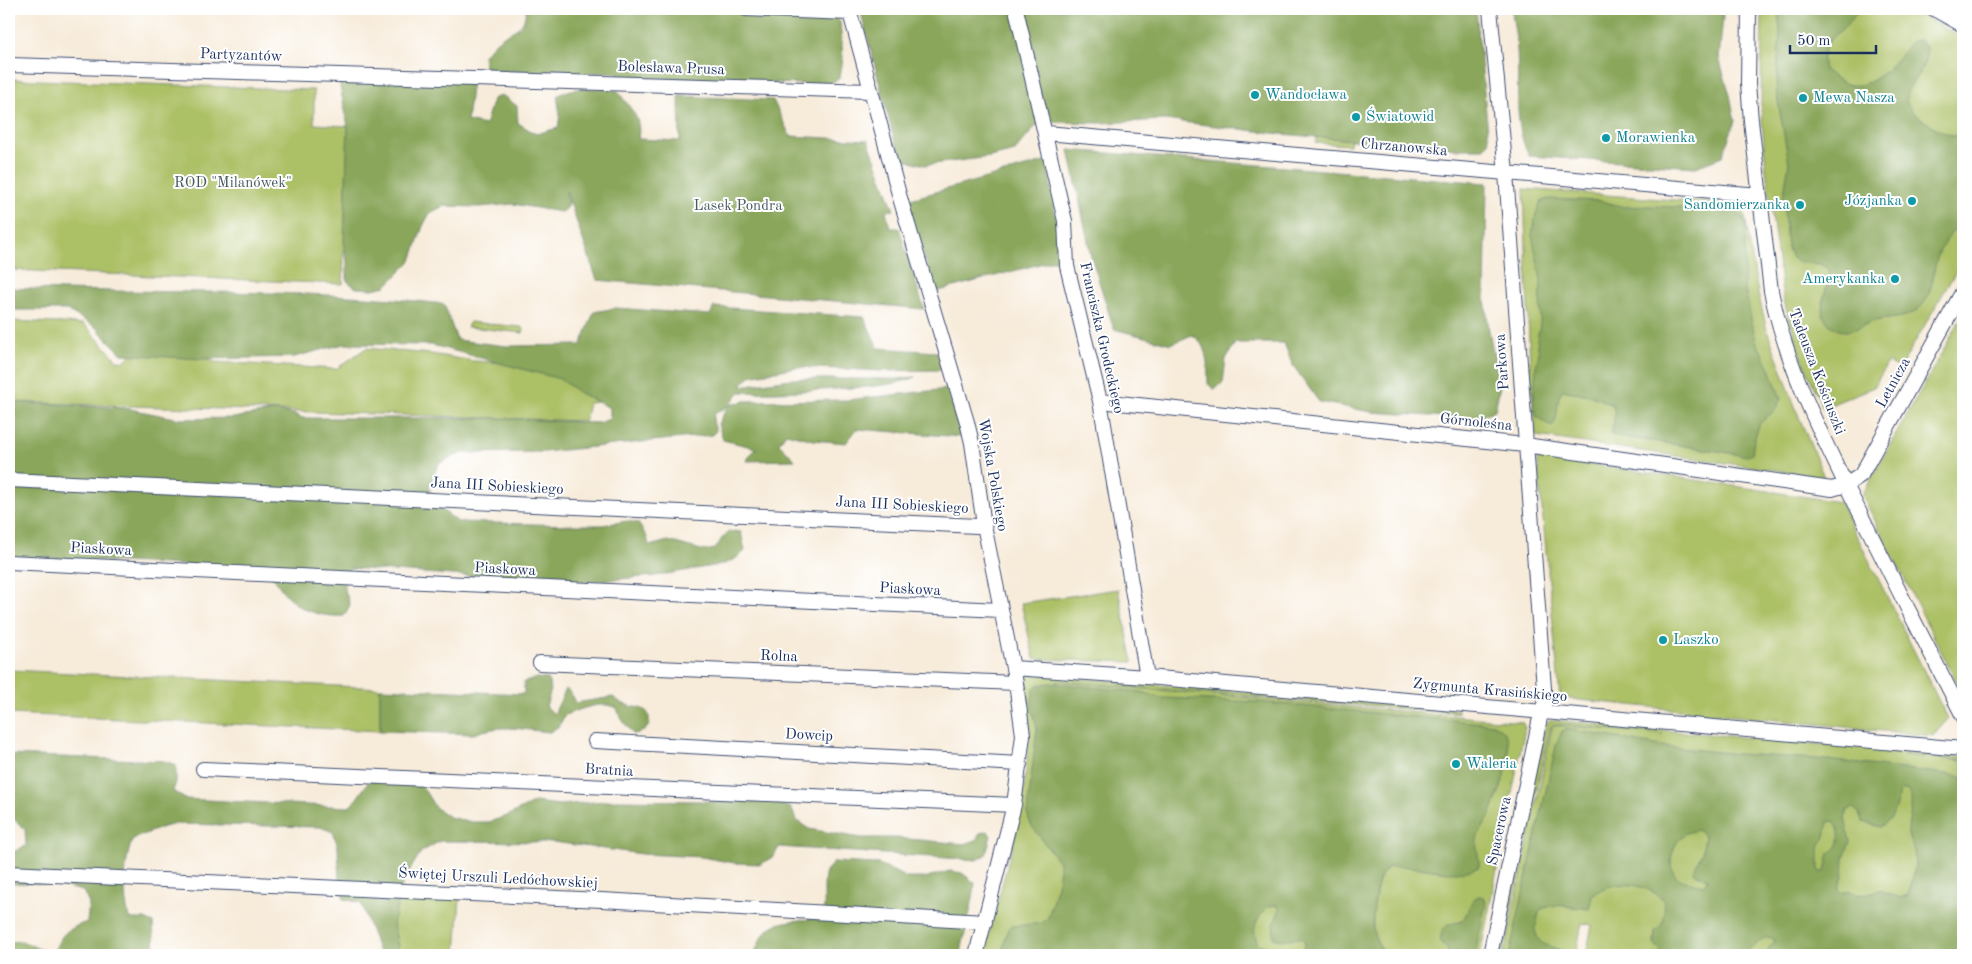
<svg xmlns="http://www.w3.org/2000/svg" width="1972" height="964" viewBox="0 0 1972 964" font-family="'Old Standard TT',serif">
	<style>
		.green { fill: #acc065; stroke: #647862 }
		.forest { fill: #89a65a; stroke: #526a5c; fill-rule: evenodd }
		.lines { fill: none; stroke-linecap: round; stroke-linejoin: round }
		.minor-casing { stroke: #3c4b70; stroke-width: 16 }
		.minor { stroke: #fff; stroke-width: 14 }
		.culture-dot { fill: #0f9aa8; stroke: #fff; stroke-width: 2 }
		.labels { text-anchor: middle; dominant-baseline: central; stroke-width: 4; stroke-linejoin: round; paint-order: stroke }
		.street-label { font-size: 15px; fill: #1b2f5e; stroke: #fff }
		.culture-label { font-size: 15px; fill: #0d838f; stroke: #fff; text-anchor: start }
		.park-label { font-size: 15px; fill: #465a60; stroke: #fff }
	</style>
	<rect width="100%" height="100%" fill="#fff"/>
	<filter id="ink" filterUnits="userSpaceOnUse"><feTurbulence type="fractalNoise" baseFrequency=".02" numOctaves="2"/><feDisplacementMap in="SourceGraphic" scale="10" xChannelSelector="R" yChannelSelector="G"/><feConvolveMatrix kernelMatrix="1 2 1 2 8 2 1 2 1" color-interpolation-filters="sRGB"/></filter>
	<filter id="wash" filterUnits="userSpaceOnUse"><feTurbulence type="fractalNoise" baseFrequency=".0096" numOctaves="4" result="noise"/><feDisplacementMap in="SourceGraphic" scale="20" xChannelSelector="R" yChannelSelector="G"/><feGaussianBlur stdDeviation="1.12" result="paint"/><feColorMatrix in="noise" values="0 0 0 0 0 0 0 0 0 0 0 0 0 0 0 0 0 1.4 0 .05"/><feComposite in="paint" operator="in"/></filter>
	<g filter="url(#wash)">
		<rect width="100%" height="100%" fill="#f7ebd9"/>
		<path class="green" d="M1762 9H1911L1963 38V259L1900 368 1888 362 1874 387 1823 408 1801 357 1783 298 1766 170 1761 108Z
			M9 79 314 90V124L348 126 343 284 9 270Z
			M1321 94 1351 135 1350 145 1316 143Z
			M1524 189 1743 205 1758 293 1767 330 1799 417 1824 477 1536 436 1530 372Z
			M1963 315V695L1862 495Z
			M9 321 84 324 117 360 123 362 139 348 191 349 214 362 336 369 366 348 431 354 474 361 581 367 626 399 589 403 585 421 9 402Z
			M470 322 521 327 524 329 523 333 467 327Z
			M1537 456 1840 502 1948 719 1933 736 1560 698Z
			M1118 589 1133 662 1034 659 1021 603Z
			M9 670 380 688V731L9 714Z
			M1027 674 1458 710V713L1056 681 1522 722 1525 728 1480 955H983L1018 826 1004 865 1023 797 1030 729 1021 678 1022 676Z
			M1550 720 1963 757V760L1903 755 1963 761V955H1586L1592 925 1582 923 1576 955H1504L1552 727 1555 725 1663 734 1554 724 1551 726 1533 804 1502 955H1495L1546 724Z
			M399 895 460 897 456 955H400L393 924Z"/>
		<path class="forest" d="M526 9H828L840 22 843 59 840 78 827 85 623 77 612 72 561 75 541 72 496 71 485 68 483 56C489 50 494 42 501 38 515 28 524 30 526 9Z
			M860 9H1476L1489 143 1482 149H1458L1281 134 1165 120 1100 123 1055 122 1036 126 1015 151 990 157 925 165 903 159 894 139Z
			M1512 9H1722L1723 17 1719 58 1730 95 1735 121 1722 157 1696 167 1529 156C1511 120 1521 79 1516 40 1515 29 1512 19 1512 9Z
			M1778 9H1859C1847 33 1816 37 1824 70 1832 75 1842 84 1851 85 1874 89 1900 57 1912 41L1919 40 1926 46C1931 83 1876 93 1931 125 1941 131 1952 138 1963 136V221C1951 233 1940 245 1936 262 1933 275 1932 292 1924 303 1911 320 1894 317 1875 321 1857 326 1847 339 1829 324 1826 321 1824 318 1823 314 1819 299 1831 285 1828 269L1820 264 1797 262 1792 258 1787 246 1783 198 1789 163 1776 90 1780 31Z
			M338 76 472 80 467 121 485 125 493 99 502 95 517 106 518 123 536 134 558 128 560 114 557 96C575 85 598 88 618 91 630 110 642 115 638 139L680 141 679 96 773 100 790 136 868 140 894 210 886 211 890 228H899L924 309 597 280 566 191 568 207 561 212 513 204 480 207 444 206 430 213 423 226 411 261 386 286 373 289 356 288 347 281V262L344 241 348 126Z
			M1069 150 1487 183 1485 299 1489 331 1500 386 1495 410 1476 419 1371 412 1319 402 1292 364 1284 343H1235L1226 359 1223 383 1214 389 1208 384C1208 369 1208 343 1192 335L1171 344 1114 329 1091 256Z
			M1047 161 1062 258 935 292 907 200Z
			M1550 199 1601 201 1625 207 1647 206 1724 209 1737 212 1746 222 1744 285 1756 341 1769 366 1781 399 1775 410 1760 423 1754 439 1752 454 1747 456C1702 448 1657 442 1611 435L1615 414 1613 405 1589 395 1562 390C1554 404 1561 414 1552 427L1537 417 1533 405 1536 366 1539 354 1537 339 1540 325 1541 280 1532 235 1536 214 1541 201Z
			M9 288C154 295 299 287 444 304L457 340 507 346 581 345 594 312 616 308 710 315 714 307 864 317 878 348 937 352 942 370 882 371 797 367 750 376 740 386 791 379H897L916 377C891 387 863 387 836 389 803 391 771 393 739 392L730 405 745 401 847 400 947 389 962 437 857 429 846 443 814 440 786 433 779 443 795 460 746 461 756 448 723 440 718 424 728 406 714 414 713 421 716 431 712 435 544 452 462 453 439 463 429 486 437 506 458 522 570 525H602L627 521 638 523 647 537 649 546 668 541 705 551 715 549C724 537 724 529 741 532L745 551 735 559 724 564 655 576 572 583 349 568 344 587 350 605 344 616C326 617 305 613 291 600 281 591 273 576 265 565L243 568 9 556V402L125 408 180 419 233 418 274 411 295 414 302 418H496L598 423 610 419V408L580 393 560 379 432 345 344 344 294 357 201 359 122 354 94 326 67 310H9Z
			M536 678 548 679 551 690 546 706 554 714 566 689 571 693 575 703 613 697C617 700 622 704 627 705 636 709 651 705 649 723 648 731 640 733 633 734L620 717 617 708C601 700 582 709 565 715L559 726 550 732C521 730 503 723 474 734L380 731V688L524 694V682Z
			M1050 683 1142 692 1162 698 1258 702 1493 724C1498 727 1502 729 1505 734 1516 752 1497 801 1488 819 1485 825 1480 831 1478 837 1474 847 1480 856 1479 867 1452 880 1419 863 1389 867 1386 869 1383 873 1381 876 1376 886 1371 922 1374 934 1376 941 1381 947 1382 955H1300L1305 943 1303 939C1292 936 1285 942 1274 938 1272 928 1275 920 1279 911L1278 905 1268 906C1257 921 1250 925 1258 944L1284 951 1285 955H1001L1008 929 1012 926 1042 923 1048 918 1059 878V862L1031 825 1027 813 1037 729 1032 709V700L1034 688 1037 685Z
			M1567 729 1661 746 1738 754 1818 759 1955 775 1963 778V955H1766L1770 946 1775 941 1770 937 1764 938 1742 955H1664L1654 943 1655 931C1667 922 1665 913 1663 899 1643 882 1613 879 1592 895L1589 909 1556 905 1541 909C1536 920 1531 940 1546 945 1555 949 1561 948 1567 955H1509L1556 746 1562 731ZM1901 790H1909C1915 807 1908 816 1908 833 1908 840 1913 845 1914 852 1917 865 1912 883 1908 895L1900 898 1880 890 1859 895 1849 890 1841 893 1838 889 1843 877 1844 857 1850 842 1845 818 1847 810 1853 808 1858 812 1863 822 1880 827 1891 819ZM1834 821C1839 826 1842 842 1836 848 1834 850 1832 852 1829 853L1825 872H1821L1819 869V849L1824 840 1828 822ZM1697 830 1705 836 1702 852 1693 872 1708 879 1704 885C1697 883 1680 882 1675 875 1666 864 1674 841 1685 834 1688 832 1693 831 1697 830Z
			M9 755 164 761 176 765V782L173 791 185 799 349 807C359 798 364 786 373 777L420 783 435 807 449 817 472 822H489L507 816 535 802 560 805 617 800 772 802 791 808 797 821 809 829 861 838H897L965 844 976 840 980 833 987 831 991 835 986 855 977 860 779 847 774 856 761 864 734 863 702 857 642 854 553 842 440 841 421 852 403 881 393 924 400 955H380L361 903 344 899 339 880 338 847 333 832 320 827 176 824 163 827 133 839C124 858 122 899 130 919H145L153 923 155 955H9V942L22 941 52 955C62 934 64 930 87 922L89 904 83 891C58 884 34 882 9 884V854L26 846 25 829 9 815Z
			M834 862 879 864 907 878H924L950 871 962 873 975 883C973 907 964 931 961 955H754C765 927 770 923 800 920 811 919 813 920 823 915 826 902 822 883 826 871 828 868 832 865 834 862Z
			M1479 896 1483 897 1486 902 1475 955H1449L1447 949 1441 943C1439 928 1448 923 1461 922 1470 913 1468 900 1479 896Z"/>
	</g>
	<g filter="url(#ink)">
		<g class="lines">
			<g class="minor-casing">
				<path id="minor" d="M746 9 850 13
					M849 9 900 198 967 422 972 443 984 525 1016 683 1023 735 1014 805 976 955
					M1016 9 1065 221 1067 266 1100 401 1147 677
					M1749 9 1748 83 1751 121 1771 291C1786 365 1821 435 1855 503 1890 574 1926 645 1963 716
					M1934 9 1963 25
					M9 65 870 91
					M1046 133 1759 195
					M1100 401 1525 445 1832 489 1846 485 1861 475 1963 291
					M9 480 977 526 984 525
					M9 562 1000 610
					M540 663 1016 683
					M1013 668 1147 677 1963 749
					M595 741 1020 764
					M203 769 1014 805
					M9 873 602 900 985 922
					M1490 955 1541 713 1545 702 1506 173 1490 9"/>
			</g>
			<use href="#minor" class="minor"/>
		</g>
	</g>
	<g class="culture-dot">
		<circle cx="1255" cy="95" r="5"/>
		<circle cx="1803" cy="98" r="5"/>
		<circle cx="1356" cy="117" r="5"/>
		<circle cx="1606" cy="138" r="5"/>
		<circle cx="1912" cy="201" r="5"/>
		<circle cx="1800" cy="205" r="5"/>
		<circle cx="1895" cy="279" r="5"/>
		<circle cx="1663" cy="640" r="5"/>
		<circle cx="1456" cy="764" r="5"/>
	</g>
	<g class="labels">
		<g class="street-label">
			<text transform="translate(241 56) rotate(2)">Partyzantów</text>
			<text transform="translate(671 69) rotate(2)">Bolesława Prusa</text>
			<text transform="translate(1404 148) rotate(5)">Chrzanowska</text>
			<text transform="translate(1101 338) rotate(77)">Franciszka Grodeckiego</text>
			<text transform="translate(1503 362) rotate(-94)">Parkowa</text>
			<text transform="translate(1816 372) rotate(69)">Tadeusza Kościuszki</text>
			<text transform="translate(1894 383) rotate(-61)">Letnicza</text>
			<text transform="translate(1476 423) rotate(6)">Górnoleśna</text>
			<text transform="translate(992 475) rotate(80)">Wojska Polskiego</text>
			<text transform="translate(497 487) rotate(3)">Jana III Sobieskiego</text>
			<text transform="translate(902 506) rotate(3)">Jana III Sobieskiego</text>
			<text transform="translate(101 550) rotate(3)">Piaskowa</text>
			<text transform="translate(505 570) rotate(3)">Piaskowa</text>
			<text transform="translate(910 590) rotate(3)">Piaskowa</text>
			<text transform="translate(779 657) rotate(2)">Rolna</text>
			<text transform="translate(1490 691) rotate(5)">Zygmunta Krasińskiego</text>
			<text transform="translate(809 736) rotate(3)">Dowcip</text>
			<text transform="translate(609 771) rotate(3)">Bratnia</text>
			<text transform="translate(1500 831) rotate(-78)">Spacerowa</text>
			<text transform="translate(498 879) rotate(3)">Świętej Urszuli Ledóchowskiej</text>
		</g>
		<g class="culture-label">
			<text x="1265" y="95">Wandocława</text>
			<text x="1813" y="98">Mewa Nasza</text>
			<text x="1366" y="117">Światowid</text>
			<text x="1616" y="138">Morawienka</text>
			<text x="1902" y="201" text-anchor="end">Józjanka</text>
			<text x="1790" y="205" text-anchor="end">Sandomierzanka</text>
			<text x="1885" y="279" text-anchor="end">Amerykanka</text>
			<text x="1673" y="640">Laszko</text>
			<text x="1466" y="764">Waleria</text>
		</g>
		<g class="park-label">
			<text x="233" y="183">ROD "Milanówek"</text>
			<text x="738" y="206">Lasek Pondra</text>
		</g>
	</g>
	<rect width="1972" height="964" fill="none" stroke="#fff" stroke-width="30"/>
	<path d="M1790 45v8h86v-8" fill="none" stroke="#1b2f5e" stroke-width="2.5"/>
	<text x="1797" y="45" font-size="15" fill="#1b2f5e" stroke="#ffffff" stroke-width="4" paint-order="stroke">50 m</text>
</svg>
